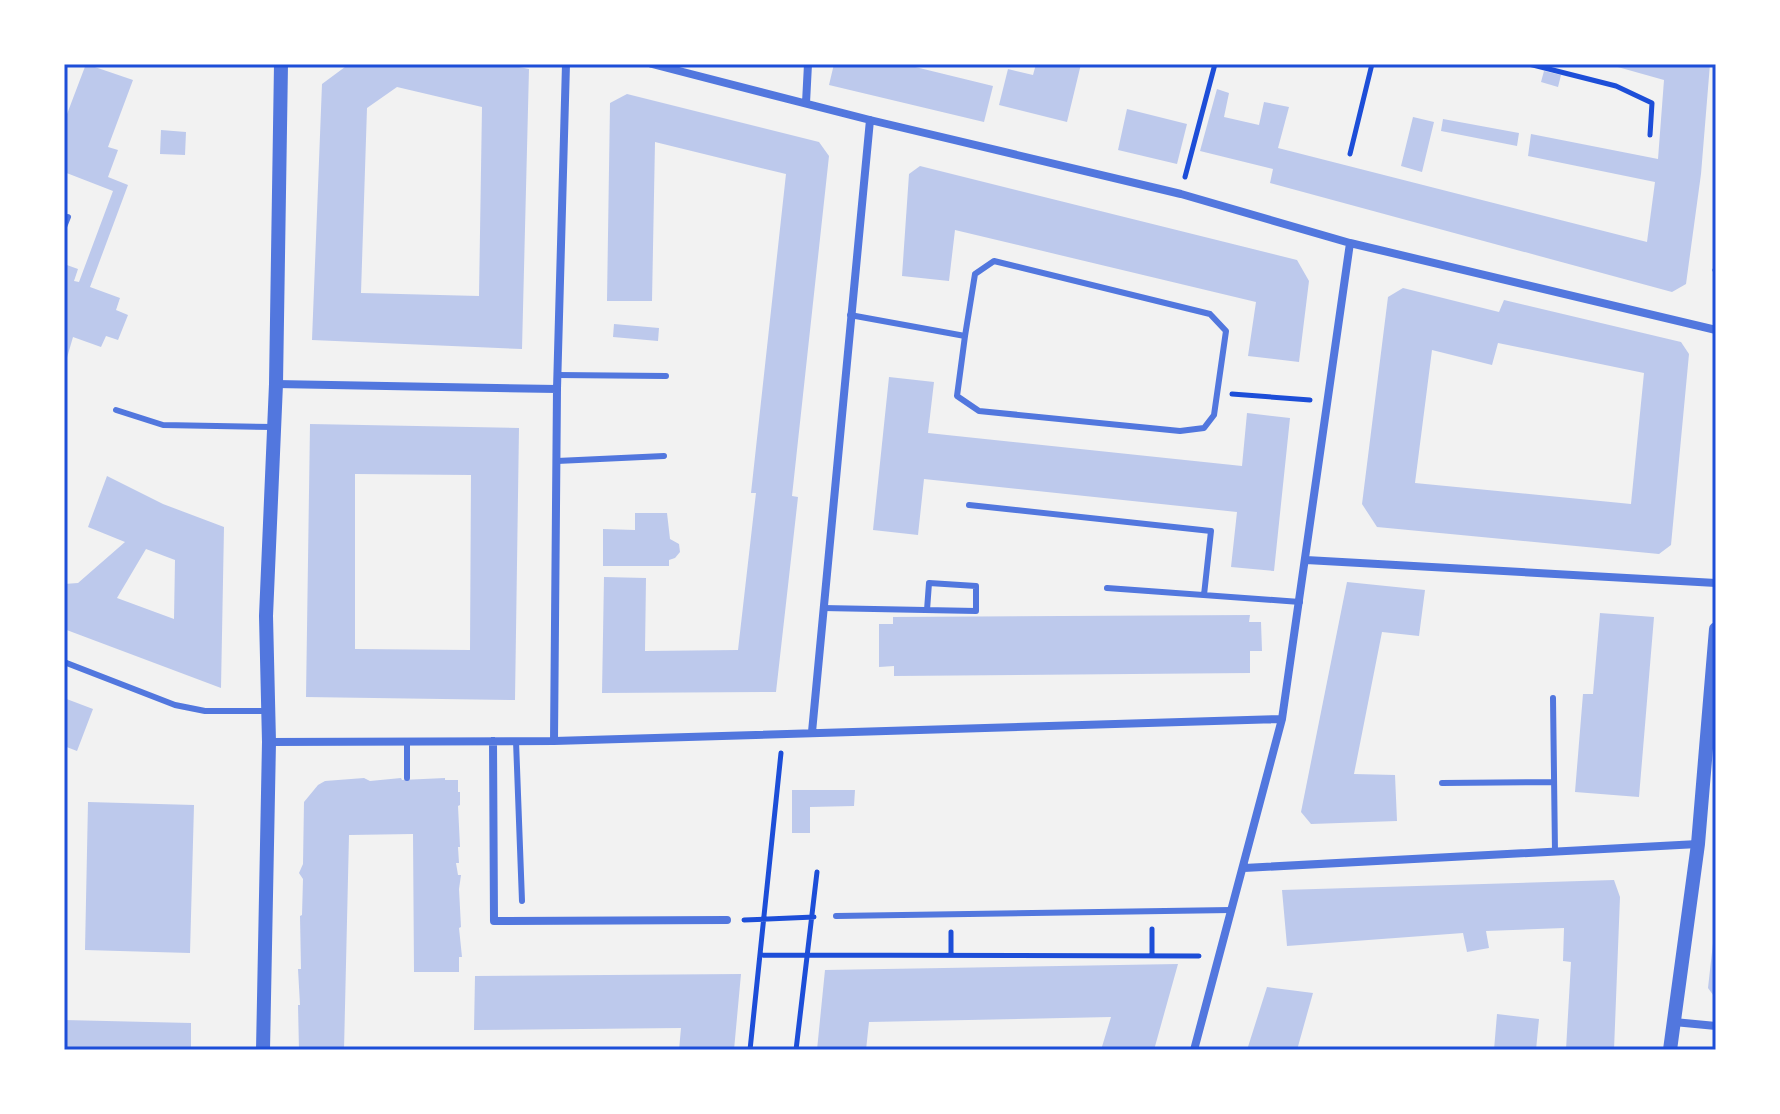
<svg xmlns="http://www.w3.org/2000/svg" width="1780" height="1114" viewBox="0 0 1780 1114" font-family="'Zilla Slab',serif">
	<style>
		.building { fill: #bdc9ec; fill-rule: evenodd }
		.lines { fill: none; stroke-linecap: round; stroke-linejoin: round }
		.path { stroke: #1d4ed8; stroke-width: 5 }
		.service { stroke: #5277de; stroke-width: 6 }
		.minor { stroke: #5277de; stroke-width: 8 }
		.tertiary { stroke: #5277de; stroke-width: 14 }
		.neatline { fill: none; stroke: #1d4ed8; stroke-width: 3 }
	</style>
	<rect width="100%" height="100%" fill="#f2f2f2"/>
	<path class="building" d="M86 64 133 80 108 147 118 150 108 177 128 185 90 287 120 298 116 310 128 315 118 340 106 336 101 347 73 337 64 368V264L78 269 74 281 79 282 113 191 64 172V122Z
		M349 64H505L529 69 522 349 312 340 322 84ZM397 87 482 107 479 296 361 293 367 108Z
		M834 64H903L993 86 984 122 829 85Z
		M1036 64H1081L1067 122 999 105 1008 69 1033 75Z
		M1607 64H1710L1701 174 1686 284 1672 292 1270 183 1273 169 1200 151 1217 89 1229 93 1224 117 1259 125 1264 102 1289 107 1278 148 1647 242 1655 182 1528 156 1531 134 1658 159 1664 80Z
		M1544 71 1561 75 1558 87 1541 82Z
		M627 94 819 142 829 156 792 496 798 497 776 692 602 693 604 577 646 578 645 651 738 650 756 493H751L786 174 655 142 652 301H607L610 103Z
		M1127 109 1187 124 1177 164 1118 150Z
		M1413 117 1434 122 1422 172 1401 166Z
		M1443 119 1519 133 1517 146 1441 131Z
		M161 130 186 132 185 155 160 154Z
		M920 166 1297 260 1309 281 1299 362 1248 356 1256 302 955 230 949 281 902 276 909 174Z
		M1403 288 1499 312 1504 300 1681 342 1689 354 1671 545 1659 554 1377 527 1362 504 1388 297ZM1498 343 1644 373 1631 504 1415 483 1432 350 1492 365Z
		M614 324 659 328 658 341 613 337Z
		M889 377 934 382 928 433 1242 466 1247 413 1290 418 1274 571 1231 567 1237 512 924 479 918 535 873 530Z
		M310 424 519 428 515 700 306 697ZM355 474 471 475 470 650 355 649Z
		M107 476 163 504 224 527 221 688 64 629V584L78 583 125 542 88 527ZM146 549 175 560 174 619 117 598Z
		M635 513H667L670 539 679 544 680 552 675 558 669 560V566H603V529L635 530Z
		M1347 582 1425 590 1419 636 1382 632 1354 774 1395 775 1397 821 1311 824 1301 812Z
		M1600 613 1654 617 1639 797 1575 792 1583 694H1593Z
		M1250 615 1249 622H1261L1262 651H1250V673L894 676V666L879 667V624H893V617Z
		M64 698 93 709 77 751 64 746Z
		M364 778 370 781 401 778 402 780 445 778V780H458V792H460V805L458 806 460 847H458L459 863H456L458 875H461L459 889 461 927 459 928 462 957H459V972H414L413 834 349 835 344 1050H299L298 1005H300L298 969H301L300 916 302 915 303 879 299 873 303 864 304 802 318 785 325 781Z
		M792 790H855L854 806 810 807V833H792Z
		M88 802 194 805 190 953 85 950Z
		M1614 880 1620 897 1614 1050H1566L1571 962 1563 961 1564 928 1486 931 1489 948 1467 952 1463 933 1287 946 1282 890Z
		M1714 934H1716V999L1708 988Z
		M1178 964 1154 1050H1101L1111 1017 869 1022 866 1050H817L825 970Z
		M741 974 734 1050H679L681 1028 474 1030 475 976Z
		M1267 987 1313 993 1297 1050H1247Z
		M1497 1014 1539 1019 1536 1050H1494Z
		M64 1020 191 1023V1050H64Z"/>
	<g class="lines">
		<path class="path" d="M1529 64 1616 86 1652 103 1650 135
			M1350 154 1372 64
			M1185 177 1215 64
			M1715 270H1716
			M1232 394 1310 400
			M744 920 814 917
			M1152 929V956
			M951 932V955
			M760 955 1199 956
			M750 1050 781 753
			M796 1050 817 872"/>
		<path class="service" d="M64 227 68 217
			M850 315 965 336 957 396 979 411 1180 431 1204 428 1214 415 1226 331 1210 314 994 261 975 274 965 336
			M557 375 666 376
			M116 410 163 425 274 427
			M557 461 664 456
			M969 505 1211 531 1204 595
			M1107 588 1300 602
			M823 608 976 611V586L929 583 927 610
			M64 662 175 705 205 711H267
			M1553 698 1555 852
			M407 741V778
			M516 741 522 901
			M1442 783 1554 782
			M836 916 1231 910"/>
		<path class="minor" d="M652 64 870 120 1181 194 1350 243 1716 330
			M806 103 808 64
			M276 384 557 389
			M1306 560 1716 583
			M812 732 870 120
			M493 741 494 921 727 920
			M554 741 557 389 566 64
			M269 742 554 741 1282 719
			M1244 868 1698 844
			M1674 1022 1716 1026
			M1194 1050 1282 719 1350 243"/>
		<path class="tertiary" d="M263 1050 269 742 266 616 276 384 281 64
			M1670 1050 1698 844 1716 629"/>
	</g>
	<rect width="1780" height="1114" fill="none" stroke="#ffffff" stroke-width="132"/>
	<rect x="66" y="66" width="1648" height="982" class="neatline"/>
</svg>
